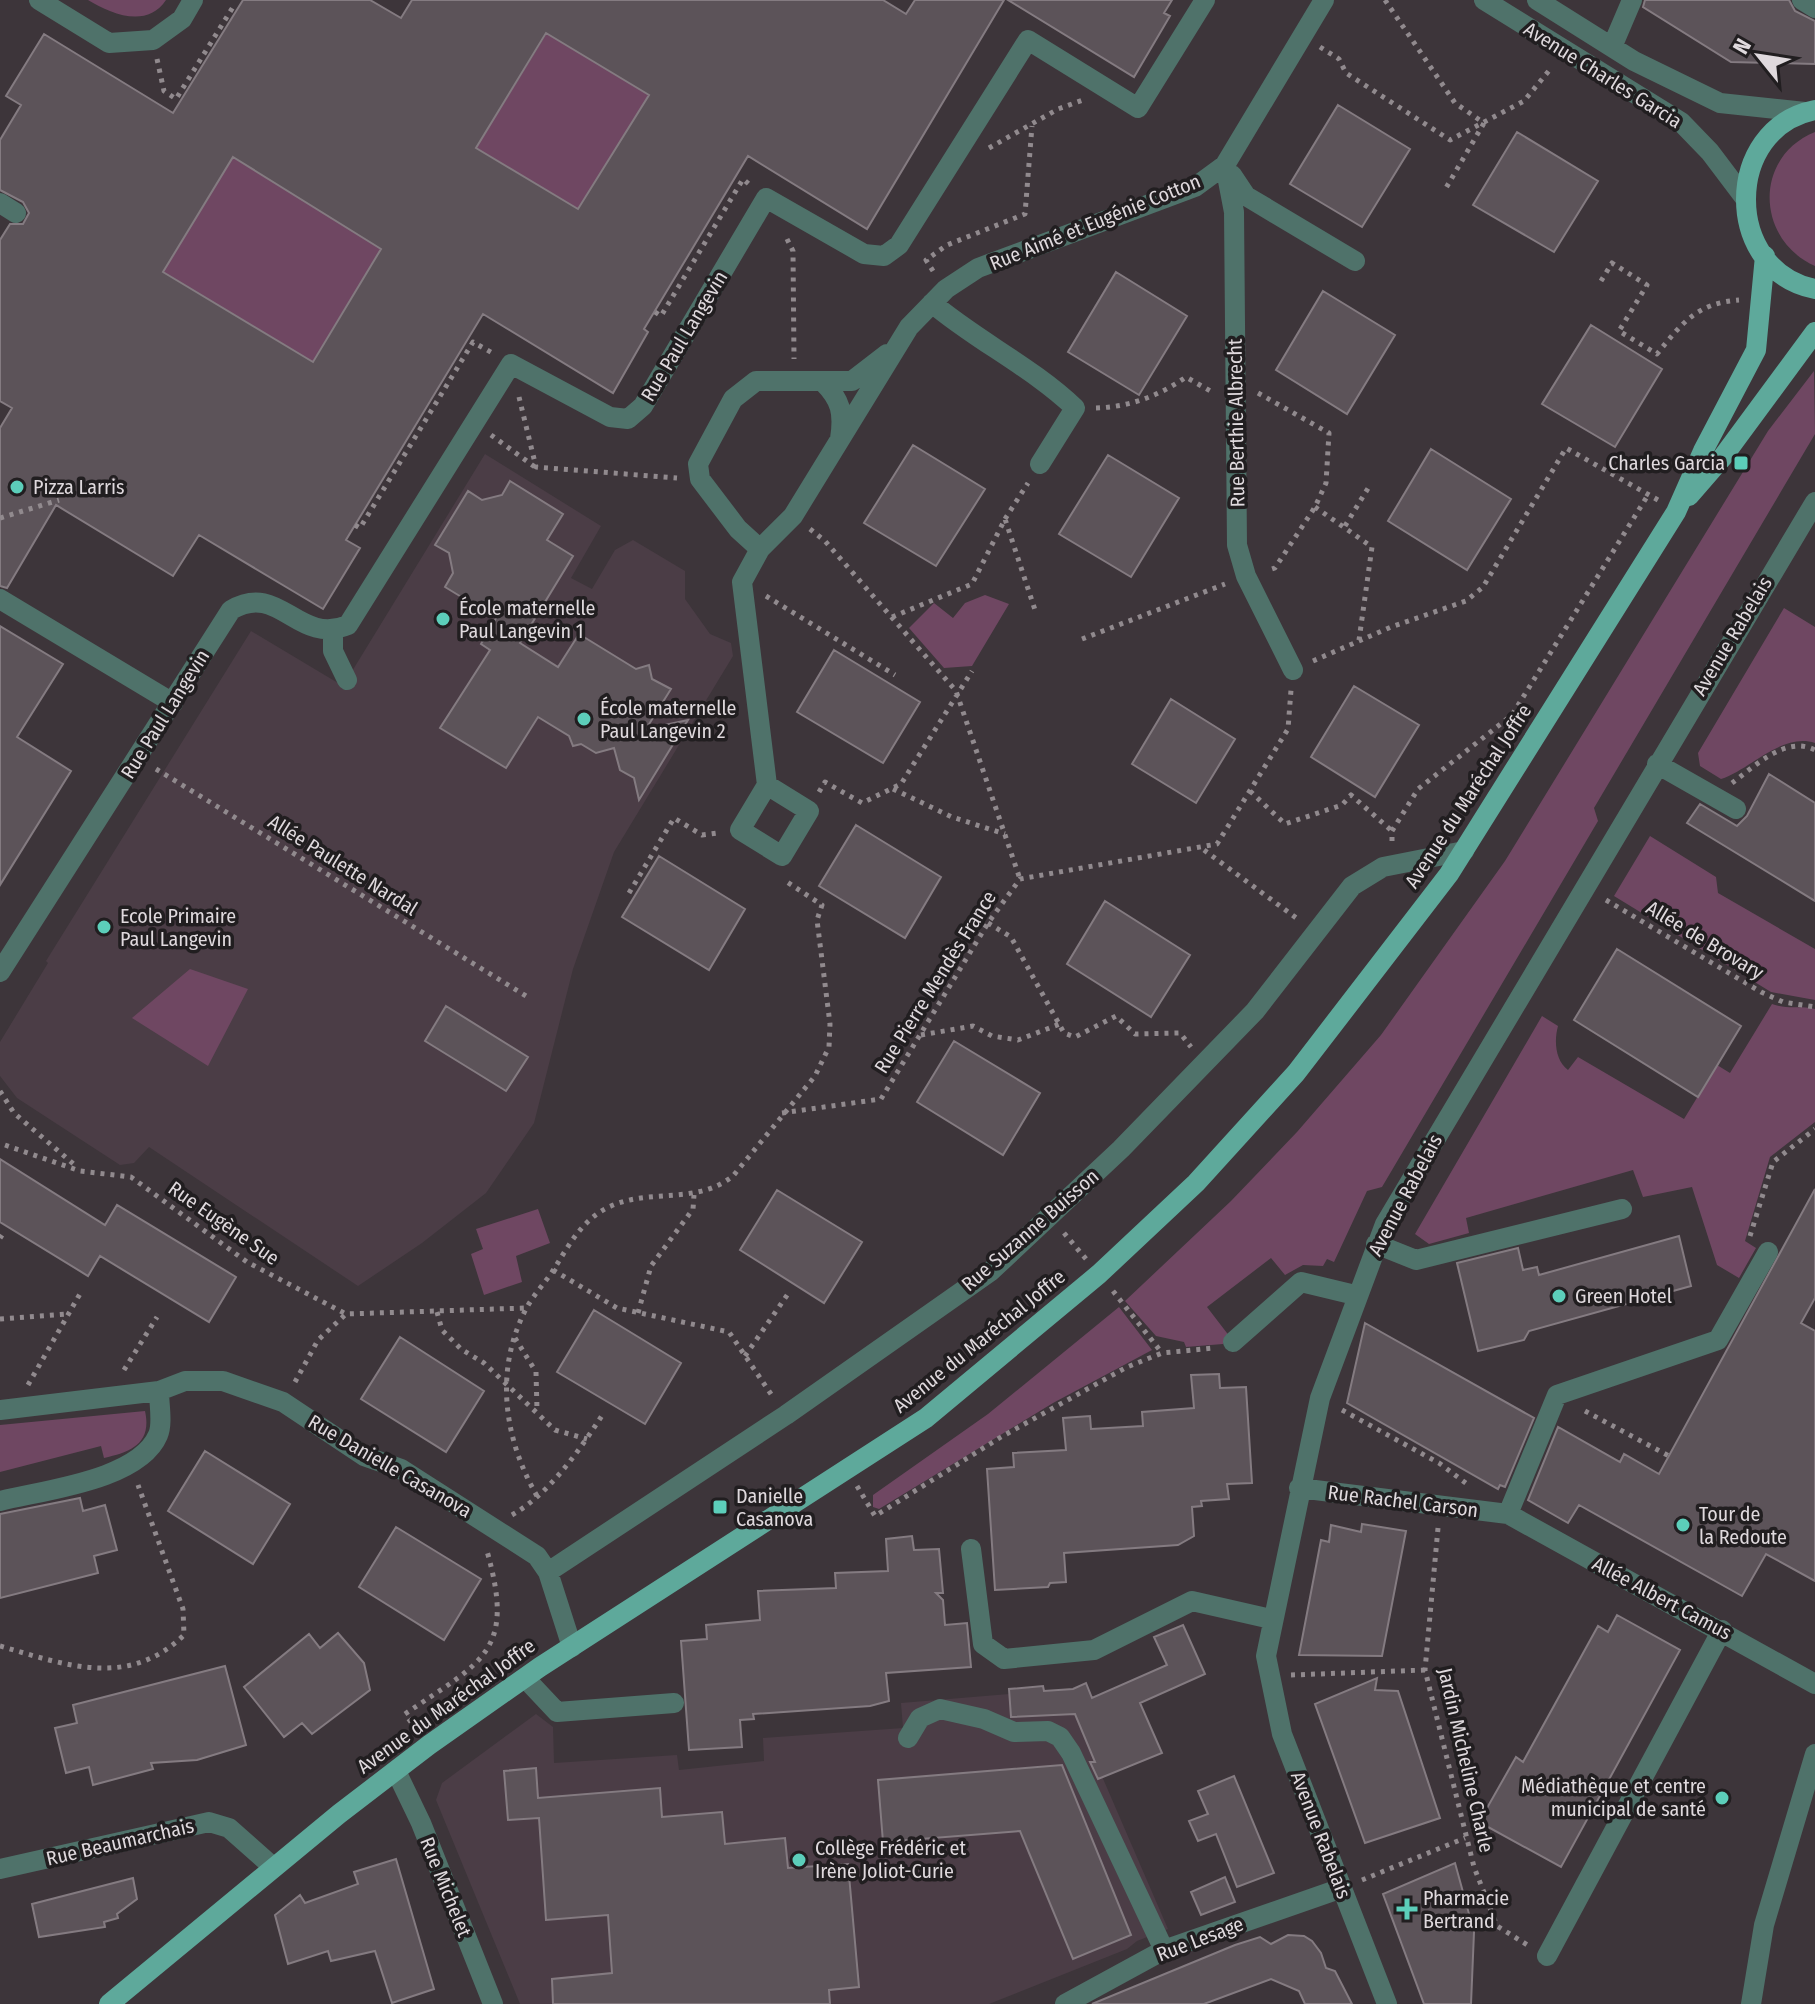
<svg xmlns="http://www.w3.org/2000/svg" width="1815" height="2004" viewBox="0 0 1815 2004" font-family="'Fira Sans Condensed',sans-serif">
	<style>
		.built { fill: #4b3d46 }
		.green { fill: #6f4762 }
		.building { fill: #5c5359; stroke: #847b81; stroke-width: 2; fill-rule: evenodd }
		.lines { fill: none; stroke-linecap: round; stroke-linejoin: round }
		.path { stroke: #918a8e; stroke-width: 5; stroke-dasharray: 4 6; stroke-linecap: butt }
		.minor { stroke: #4f726a; stroke-width: 20 }
		.major { stroke: #5ea99b; stroke-width: 20 }
		.poi-dot { fill: #5cceba; stroke: #211e20; stroke-width: 3 }
		.labels { text-anchor: middle; dominant-baseline: central; stroke-width: 7; stroke-linejoin: round; paint-order: stroke }
		.street-label { font-size: 20px; fill: #dfd9dd; stroke: #211e20 }
		.poi-label { font-size: 20px; fill: #dfd9dd; stroke: #211e20; text-anchor: start }
	</style>
	<rect width="100%" height="100%" fill="#3d353a"/>
	<path class="built" d="M485 454 601 526 571 578 592 589 615 550 633 540 685 571V599L710 634 731 643 733 656 614 852 573 969 534 1123 486 1193 422 1243 358 1286 149 1147 134 1163 120 1165 17 1098 0 1076V1042L48 963 46 961 251 631 343 686Z
		M1043 1686 1044 1691 1066 1693 1168 1929 1137 1941 1127 1949 989 2004H520L436 1800 442 1783 536 1714 553 1727 554 1763 677 1755 679 1770 764 1761 763 1738 903 1728 901 1703 1009 1694V1689Z"/>
	<path class="green" d="M88 0H166C147 29 111 14 88 0Z
		M547 33 649 95 578 209 476 148Z
		M1815 132V266C1756 240 1753 157 1815 132Z
		M233 157 381 249 313 362 163 272Z
		M1814 371 1815 434 1594 808 1598 821 1382 1187 1367 1191 1334 1262 1327 1259 1323 1266 1303 1265 1285 1275 1271 1258 1207 1307 1230 1337 1223 1344 1186 1347 1184 1342 1156 1336 1125 1301 1231 1201 1297 1132 1381 1035 1505 861 1768 431Z
		M985 595 1009 604 972 666 944 668 909 628 934 603 953 618 965 603Z
		M1784 608 1815 627V743C1782 732 1750 770 1721 779L1700 766 1698 753Z
		M1650 836 1716 877 1718 893 1815 949V1000L1771 992 1614 896Z
		M190 969 248 989 208 1066 132 1018Z
		M1772 1004C1788 1010 1799 1005 1815 1009V1122L1770 1157 1745 1241 1756 1248 1739 1278 1717 1265 1692 1187 1643 1197 1633 1170 1466 1218 1469 1233 1429 1244 1415 1234 1542 1016 1558 1026C1554 1041 1555 1060 1568 1070L1578 1057 1684 1119 1717 1065 1730 1073Z
		M538 1209 550 1243 516 1256 522 1282 484 1295 471 1254 483 1249 476 1229Z
		M1119 1307 1152 1350 1053 1403 879 1509 873 1507V1495L988 1414Z
		M145 1411C152 1443 132 1452 104 1458L101 1446 0 1472V1425Z"/>
	<path class="building" d="M243 0H370L401 18 412 0H883L906 14 915 0H1004L867 229 748 156 644 329 648 332 613 393 483 314 346 540 360 548 323 609 199 535 173 576 56 505 7 588 0 586V428L12 408 0 401V240L10 224H23L29 213 23 202 0 190V140L21 105 6 96 44 34 173 113ZM546 33 649 95 578 209 476 148ZM233 157 381 249 313 362 163 272Z
		M1008 0H1172L1164 13 1170 16 1134 77Z
		M1645 0H1789L1795 11 1815 21V64L1731 62 1643 7Z
		M1338 105 1410 149 1362 227 1290 184Z
		M1517 132 1598 181 1554 252 1473 205Z
		M1116 272 1187 316 1139 395 1068 352Z
		M1323 291 1395 335 1347 414 1276 370Z
		M1591 325 1662 369 1615 447 1542 404Z
		M913 445 985 489 936 566 864 523Z
		M1431 449 1511 499 1467 570 1388 521Z
		M1108 455 1179 498 1131 577 1059 534Z
		M510 481 563 514 547 540 573 556 520 643 558 667 579 634 636 669 649 665 652 679 671 689 646 729 688 720 639 800 634 778 620 770 614 748 596 753 581 744 573 746 569 736 538 717 506 768 440 728 490 650 481 644 496 618 445 587 453 573 449 553 435 545 468 491 482 500 502 495Z
		M0 626 63 664 17 737 71 771 0 885Z
		M834 650 920 702 883 763 797 712Z
		M1354 686 1419 725 1375 797 1311 757Z
		M1171 699 1235 739 1196 803 1132 764Z
		M1769 774 1815 803V901L1687 823 1700 804 1737 826 1747 816Z
		M856 825 941 877 905 938 819 886Z
		M659 856 745 909 709 970 622 917Z
		M1105 901 1190 955 1151 1017 1067 964Z
		M1617 949 1741 1026 1698 1097 1574 1020Z
		M446 1006 528 1057 506 1091 425 1041Z
		M954 1041 1040 1093 1003 1155 917 1102Z
		M0 1159 105 1225 117 1205 236 1277 209 1322 100 1256 88 1276 0 1222Z
		M1815 1189V1298L1801 1323 1815 1331V1581L1766 1554 1742 1596 1579 1505 1568 1523 1528 1500 1558 1427 1620 1462 1624 1454 1659 1474Z
		M777 1190 862 1242 824 1303 740 1250Z
		M1679 1236 1691 1286 1529 1331 1524 1340 1478 1351 1457 1263 1518 1248 1523 1270 1537 1267 1539 1275Z
		M594 1310 681 1363 645 1424 557 1372Z
		M1365 1323 1534 1418 1505 1487 1500 1485 1498 1489 1347 1403Z
		M400 1337 484 1391 446 1452 361 1399Z
		M1219 1374 1220 1388 1246 1387 1252 1483 1227 1484 1229 1499 1201 1501 1202 1506 1192 1507 1194 1536 1178 1545 1064 1553 1066 1582 1050 1583 1048 1587 995 1590 987 1469 1014 1467 1013 1453 1066 1450 1063 1418 1090 1416 1091 1429 1143 1426 1142 1412 1194 1408 1191 1375Z
		M205 1451 290 1504 253 1564 168 1511Z
		M80 1498 83 1511 105 1505 117 1550 94 1556 98 1573 0 1598V1514Z
		M1362 1524 1406 1531 1382 1656 1299 1655 1321 1540 1329 1542 1331 1525 1361 1532Z
		M396 1527 481 1579 444 1640 359 1587Z
		M912 1536 914 1550 939 1549 943 1593H936L943 1600 945 1625 967 1623 971 1667 886 1673 889 1701 870 1706 753 1714 754 1719 740 1720 742 1747 689 1750 681 1641 707 1639 706 1625 760 1620 758 1591 836 1588 835 1573 888 1571 886 1539Z
		M1617 1615 1680 1650 1561 1867 1479 1822 1516 1757 1523 1762 1598 1626 1608 1632Z
		M1183 1625 1205 1674 1140 1703 1162 1753 1098 1779 1090 1762H1095L1075 1714 1011 1717 1009 1689 1043 1686 1044 1691 1073 1689 1086 1683 1092 1698 1167 1665 1154 1637Z
		M338 1633 364 1663 370 1690 312 1734 302 1723 284 1737 244 1687 309 1634 320 1648Z
		M225 1666 246 1745 197 1760 151 1763 153 1769 93 1785 89 1767 66 1773 55 1728 77 1723 73 1705Z
		M1377 1678 1375 1690 1398 1691 1440 1818 1365 1843 1315 1704Z
		M1062 1765 1131 1935 1073 1959 1020 1831 883 1842 878 1780Z
		M536 1768 538 1798 660 1788 662 1817 722 1812 725 1844 785 1838 788 1868 848 1864 859 1987 829 1990 830 2004H553L552 1979 612 1973 608 1915 546 1920 539 1818 508 1820 504 1771Z
		M1234 1776 1274 1873 1237 1887 1216 1834 1198 1841 1189 1821 1208 1814 1198 1791Z
		M396 1859 434 1989 392 2003 375 1951 331 1961 328 1951 288 1964 275 1915 300 1895 305 1903 358 1884 354 1872Z
		M1455 1863 1474 1932 1471 2004H1424L1383 1894Z
		M1225 1877 1235 1902 1201 1915 1191 1892Z
		M133 1878 137 1899 117 1914 118 1918 104 1922 105 1927 39 1937 32 1904Z
		M1288 1935 1304 1936 1312 1941 1321 1953 1326 1968 1335 1971 1352 2004H1305L1299 1991 1271 1979 1204 2004H1092L1235 1945 1260 1937 1271 1944Z"/>
	<g class="lines">
		<path class="path" d="M1385 0 1455 103 1484 123 1446 188
			M1320 47 1339 59 1346 73 1450 140 1524 101 1552 67
			M157 59 164 91 176 99 233 7
			M989 148 1058 109 1083 100
			M787 239 793 251 794 359
			M933 271 926 260 947 245 1025 214 1032 126
			M1601 281 1612 263 1647 285 1619 331 1657 354C1682 323 1697 303 1739 300
			M655 312 661 316 743 179 750 185
			M1258 393 1329 433 1326 483 1315 507 1275 568 1269 570
			M519 397 536 467 677 478
			M1096 408C1129 407 1159 396 1186 377L1212 392
			M491 435 535 467
			M1315 507 1372 547 1359 640
			M0 518 59 500
			M1005 519 1028 483
			M355 525 360 528 473 342 494 354
			M1345 526 1370 485
			M810 529 825 541 956 691 1020 879
			M766 596 895 675
			M892 617 972 584 1005 519 1036 613
			M1082 639 1225 584
			M1313 661 1391 627 1466 601 1483 587 1566 448 1658 500
			M156 769 531 999
			M1732 783C1755 766 1786 735 1815 750
			M893 789 952 817 1005 834
			M1250 791 1285 824 1342 805 1351 795 1392 831
			M819 792 825 782 862 803 901 784 972 671
			M1392 841V831L1418 789 1512 715 1648 495
			M1204 850 1299 920
			M629 893 674 818 702 835 717 833
			M1606 900 1761 992 1783 1002 1815 1007
			M988 923 1011 937 1064 1033 1075 1037 1116 1016 1135 1034 1180 1033 1191 1047
			M921 1035 973 1026 992 1036 1018 1040 1060 1024
			M0 1091 14 1113 77 1167
			M782 1113 881 1099 988 923 1020 879 1217 844 1288 729 1291 690
			M5 1145 80 1171 131 1177 247 1262 346 1314
			M1064 1233 1086 1259
			M1750 1236 1773 1162 1815 1129
			M0 1238 2 1235
			M553 1270 617 1308 729 1332 773 1397
			M1113 1291 1162 1353
			M437 1312 442 1330 461 1349 484 1363 555 1430 587 1439
			M638 1313 651 1266 693 1209 694 1195
			M0 1319 67 1314
			M515 1338 536 1372 537 1410
			M745 1356 790 1291
			M124 1370 157 1317
			M295 1382 318 1340 346 1314 526 1308
			M28 1385 81 1292
			M1342 1410 1439 1463 1467 1484
			M1585 1411 1669 1456
			M857 1486 875 1516 1001 1437 1127 1367 1162 1353 1214 1348
			M537 1496C504 1439 494 1370 526 1309 533 1295 546 1282 554 1269 569 1245 583 1218 611 1206 652 1188 696 1205 733 1176L815 1076 829 1047 830 1024 817 920 822 905 784 880
			M512 1515C550 1493 579 1451 603 1414
			M1438 1528 1425 1670 1474 1867 1497 1926 1529 1946
			M0 1646C66 1665 128 1689 184 1635L183 1609 138 1485
			M1291 1675 1425 1670
			M411 1722 405 1714C482 1661 516 1653 487 1551
			M1362 1880 1465 1838"/>
		<path class="minor" d="M39 0 109 43 153 40 182 19 193 0
			M1484 0 1681 122 1710 152 1744 197
			M1537 0 1634 61 1720 103 1805 112
			M1802 0 1815 8
			M1612 47 1632 0
			M1225 165 1234 212 1237 545 1246 576 1293 670
			M1232 175 1246 196 1355 261
			M0 203 16 213
			M932 303C977 341 1032 367 1075 408L1040 464
			M823 382C841 400 844 413 840 439
			M760 549 738 529 700 479 698 464 733 399 756 381H852L887 354
			M0 599 173 703
			M333 632V651L347 680
			M1657 764 1736 809
			M767 785 809 811 782 856 740 830 767 785 742 582 760 549 793 516 909 327 946 289 978 268 1195 187 1225 165 1324 0
			M0 972 231 610C280 581 297 646 348 625L511 364 610 417 628 419 643 406 766 198 864 254 884 256 899 245 1028 40 1138 108 1205 0
			M1376 1244 1416 1260 1622 1209
			M1233 1342 1301 1282 1355 1295
			M0 1410 159 1391 185 1381H223L283 1402 364 1456 401 1469 537 1556 548 1572 572 1647
			M1299 1488 1508 1514 1815 1684
			M0 1501C44 1490 139 1480 158 1435 163 1424 159 1404 159 1391
			M1508 1514 1557 1395 1718 1340 1768 1252
			M971 1549 983 1644 1004 1659 1094 1650 1192 1601 1271 1619
			M548 1572 786 1415 991 1271 1121 1149 1255 1011 1352 886 1383 867 1464 851
			M525 1678 557 1712 674 1703
			M908 1738 920 1718 940 1709 984 1719 1014 1732 1048 1731 1060 1737 1071 1753 1164 1950
			M396 1771 421 1823 493 2004
			M0 1869 209 1822 229 1828 273 1867
			M1547 1956 1722 1630
			M1065 2004 1164 1950 1342 1888
			M1387 2004 1282 1734 1266 1656 1320 1398 1385 1224 1815 502
			M1751 2004 1764 1925 1815 1754"/>
		<path class="major" d="M1815 110C1723 128 1723 271 1815 289
			M1689 496 1722 458 1815 332
			M109 2004 339 1814 429 1745 540 1667 926 1418 1099 1274 1196 1183 1296 1073 1449 874 1676 512 1703 451 1756 350 1765 256"/>
	</g>
	<g class="poi-dot">
		<rect x="1733" y="455" width="16" height="16" rx="4"/>
		<circle cx="17" cy="487" r="8"/>
		<circle cx="443" cy="619" r="8"/>
		<circle cx="584" cy="719" r="8"/>
		<circle cx="104" cy="927" r="8"/>
		<circle cx="1559" cy="1296" r="8"/>
		<rect x="712" y="1499" width="16" height="16" rx="4"/>
		<circle cx="1683" cy="1525" r="8"/>
		<circle cx="1722" cy="1798" r="8"/>
		<circle cx="799" cy="1860" r="8"/>
		<path d="M1403 1897h8v8h8v8h-8v8h-8v-8h-8v-8h8z"/>
	</g>
	<g class="labels">
		<g class="street-label">
			<text transform="translate(1603 75) rotate(32)">Avenue Charles Garcia</text>
			<text transform="translate(1095 222) rotate(-22)">Rue Aimé et Eugénie Cotton</text>
			<text transform="translate(684 336) rotate(-59)">Rue Paul Langevin</text>
			<text transform="translate(1236 423) rotate(-91)">Rue Berthie Albrecht</text>
			<text transform="translate(1732 636) rotate(-59)">Avenue Rabelais</text>
			<text transform="translate(165 714) rotate(-58)">Rue Paul Langevin</text>
			<text transform="translate(1468 796) rotate(-57)">Avenue du Maréchal Joffre</text>
			<text transform="translate(343 865) rotate(32)">Allée Paulette Nardal</text>
			<text transform="translate(1705 940) rotate(31)">Allée de Brovary</text>
			<text transform="translate(935 982) rotate(-58)">Rue Pierre Mendès France</text>
			<text transform="translate(1405 1195) rotate(-62)">Avenue Rabelais</text>
			<text transform="translate(224 1223) rotate(35)">Rue Eugène Sue</text>
			<text transform="translate(1030 1230) rotate(-41)">Rue Suzanne Buisson</text>
			<text transform="translate(979 1341) rotate(-39)">Avenue du Maréchal Joffre</text>
			<text transform="translate(390 1466) rotate(30)">Rue Danielle Casanova</text>
			<text transform="translate(1403 1501) rotate(7)">Rue Rachel Carson</text>
			<text transform="translate(1662 1598) rotate(28)">Allée Albert Camus</text>
			<text transform="translate(446 1706) rotate(-36)">Avenue du Maréchal Joffre</text>
			<text transform="translate(1466 1760) rotate(77)">Jardin Micheline Charle</text>
			<text transform="translate(1321 1835) rotate(69)">Avenue Rabelais</text>
			<text transform="translate(120 1842) rotate(-13)">Rue Beaumarchais</text>
			<text transform="translate(446 1887) rotate(68)">Rue Michelet</text>
			<text transform="translate(1200 1939) rotate(-21)">Rue Lesage</text>
		</g>
		<g class="poi-label">
			<text x="1725" y="463" text-anchor="end">Charles Garcia</text>
			<text x="33" y="487">Pizza Larris</text>
			<text x="459" y="608">École maternelle<tspan x="459" dy="23">Paul Langevin 1</tspan></text>
			<text x="600" y="708">École maternelle<tspan x="600" dy="23">Paul Langevin 2</tspan></text>
			<text x="120" y="916">Ecole Primaire<tspan x="120" dy="23">Paul Langevin</tspan></text>
			<text x="1575" y="1296">Green Hotel</text>
			<text x="736" y="1496">Danielle<tspan x="736" dy="23">Casanova</tspan></text>
			<text x="1699" y="1514">Tour de<tspan x="1699" dy="23">la Redoute</tspan></text>
			<text x="1706" y="1786" text-anchor="end">Médiathèque et centre<tspan x="1706" dy="23">municipal de santé</tspan></text>
			<text x="815" y="1848">Collège Frédéric et<tspan x="815" dy="23">Irène Joliot-Curie</tspan></text>
			<text x="1423" y="1898">Pharmacie<tspan x="1423" dy="23">Bertrand</tspan></text>
		</g>
	</g>
	<g transform="translate(1759 56) rotate(300)" stroke="#211e20" stroke-width="6" paint-order="stroke">
	<path d="M0-6L14 30L0 20L-14 30Z" fill="#dfd9dd"/>
	<text y="-12" font-size="22" font-weight="bold" text-anchor="middle" fill="#dfd9dd">N</text>
	</g>
</svg>
